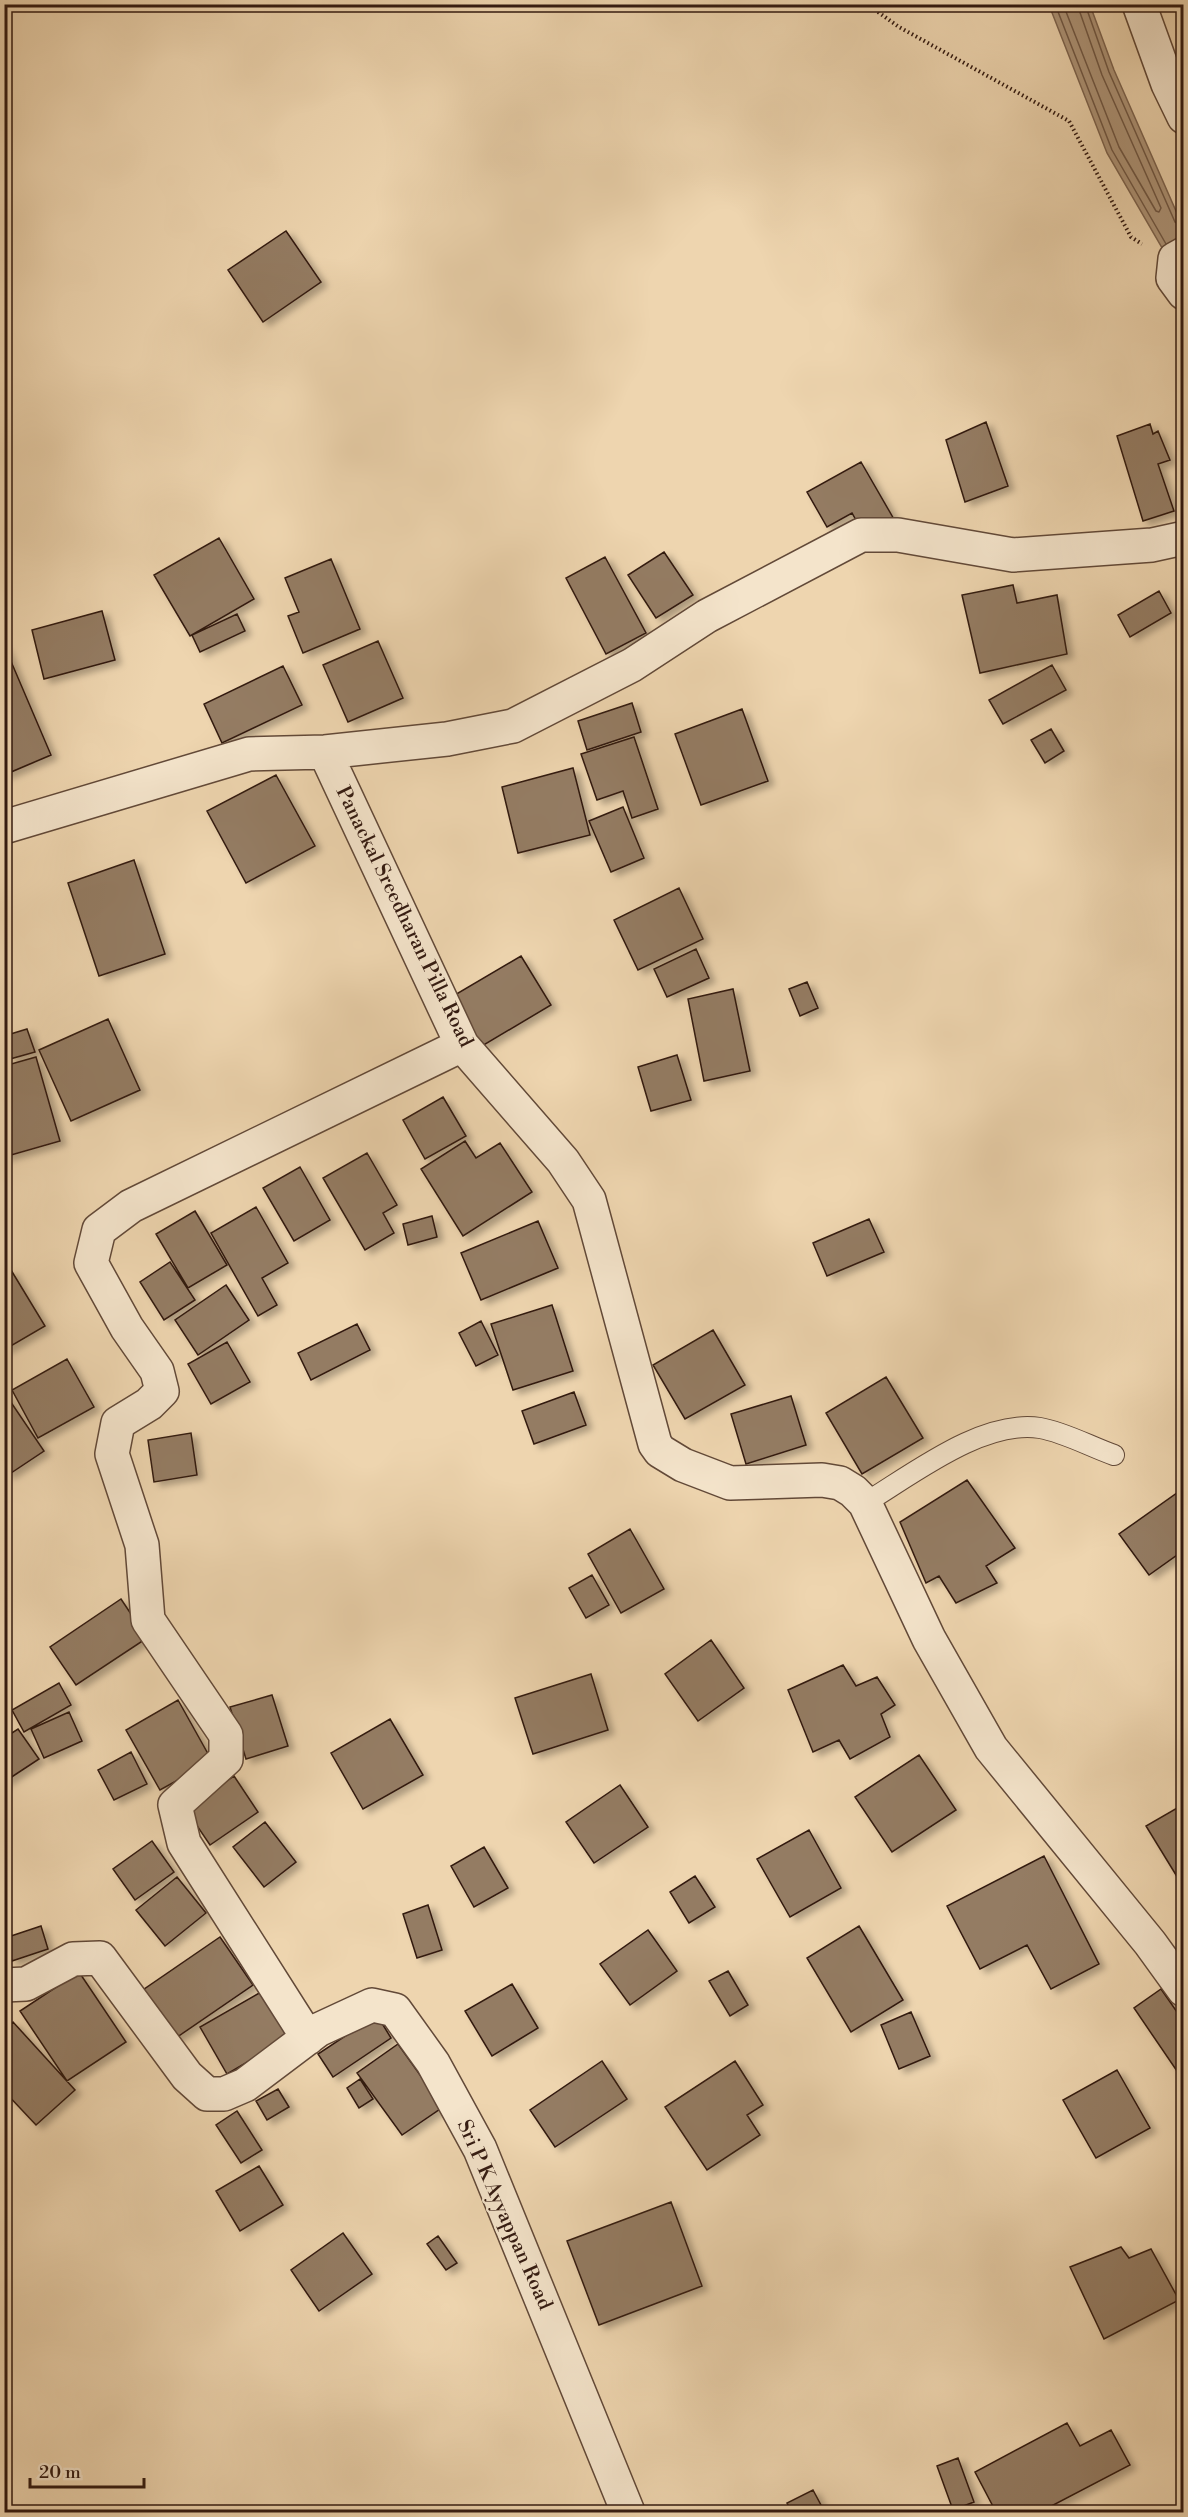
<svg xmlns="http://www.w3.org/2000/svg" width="1188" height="2517" viewBox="0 0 1188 2517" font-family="'Libre Bodoni',serif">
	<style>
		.water { fill: #ae9579; stroke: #7d644f; stroke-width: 1.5 }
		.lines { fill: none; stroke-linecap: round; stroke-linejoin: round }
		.shore { stroke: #705845; stroke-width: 1.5 }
		.building { fill: #947b63; stroke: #331a11; stroke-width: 1.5; filter: url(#shadow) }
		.service-casing { stroke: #624938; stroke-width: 22 }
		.minor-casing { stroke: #624938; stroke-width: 36 }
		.path { stroke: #331a11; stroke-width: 4; stroke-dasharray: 1.5 3; stroke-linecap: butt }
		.service { stroke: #f4e4cb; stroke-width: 20 }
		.minor { stroke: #f4e4cb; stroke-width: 33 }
		.labels { text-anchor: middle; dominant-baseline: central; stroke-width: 4.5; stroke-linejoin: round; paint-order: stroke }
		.street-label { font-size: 20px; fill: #331a11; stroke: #f4e4cb }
	</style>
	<defs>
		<filter id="shadow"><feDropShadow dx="6" dy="4" stdDeviation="3" flood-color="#0004"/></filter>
	</defs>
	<rect width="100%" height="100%" fill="#eed5af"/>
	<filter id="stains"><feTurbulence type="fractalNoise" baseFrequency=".00333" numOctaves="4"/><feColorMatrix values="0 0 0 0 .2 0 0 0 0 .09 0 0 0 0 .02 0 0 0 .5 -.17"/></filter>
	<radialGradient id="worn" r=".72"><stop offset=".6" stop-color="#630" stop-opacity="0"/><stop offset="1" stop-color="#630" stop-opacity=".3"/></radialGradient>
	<path class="water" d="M1049 5H1090L1114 70 1183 227V284L1107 153Z"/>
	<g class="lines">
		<path class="shore" d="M1055 4 1112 150 1166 244
			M1063 4 1119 147 1156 211 1159 212 1161 208 1102 75 1077 4
			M1085 4 1109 72 1175 222 1184 227"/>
	</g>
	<path class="building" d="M286 231 321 282 263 322 228 270Z
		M986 422 1008 486 965 502 946 440Z
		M1150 424 1153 434 1158 431 1170 460 1158 464 1174 511 1143 521 1117 436Z
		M861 462 895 521 866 538 852 513 827 527 807 492Z
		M219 538 254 599 190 636 154 575Z
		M664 552 693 595 656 618 628 575Z
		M605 557 646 633 606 654 566 578Z
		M331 559 360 629 303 653 288 616 299 612 285 578Z
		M1013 585 1017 603 1057 595 1067 654 980 673 962 595Z
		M1159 591 1171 613 1130 637 1118 615Z
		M102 611 115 660 44 679 32 630Z
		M237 614 245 631 200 652 192 635Z
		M378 641 403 698 348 722 323 665Z
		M4 645 51 755 4 775Z
		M1052 665 1066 690 1003 724 989 700Z
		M283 666 302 705 222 743 204 704Z
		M632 703 641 732 587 750 578 721Z
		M742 709 768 781 701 805 675 734Z
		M1051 729 1064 751 1045 763 1031 740Z
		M634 737 658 809 632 818 623 791 597 800 581 754Z
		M573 768 590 835 518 853 502 787Z
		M276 775 315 846 246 883 207 811Z
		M623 807 644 858 611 872 589 821Z
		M134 860 165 954 99 976 68 883Z
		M679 888 703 939 638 970 614 920Z
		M696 949 709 978 667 997 654 969Z
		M521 956 551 1005 482 1046 453 996Z
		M807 982 818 1008 800 1016 789 989Z
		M733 989 750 1071 704 1081 688 999Z
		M108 1019 140 1090 71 1121 39 1050Z
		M27 1029 35 1052 10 1059 4 1036Z
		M677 1055 691 1100 651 1111 638 1067Z
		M36 1057 60 1141 4 1157V1066Z
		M443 1097 466 1136 425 1159 403 1120Z
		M465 1141 476 1158 500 1143 532 1192 463 1236 421 1169Z
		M367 1153 397 1205 383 1213 394 1233 365 1250 323 1178Z
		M300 1167 330 1220 294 1241 263 1188Z
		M256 1207 288 1263 262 1278 277 1305 258 1316 211 1233Z
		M195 1211 227 1265 188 1288 156 1234Z
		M432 1216 437 1237 408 1245 403 1224Z
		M869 1219 884 1252 827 1276 813 1243Z
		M538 1221 558 1268 481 1300 461 1253Z
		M170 1262 195 1300 164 1320 140 1282Z
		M11 1270 45 1326 4 1350V1274Z
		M226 1285 249 1320 198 1355 175 1320Z
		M552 1305 573 1371 513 1390 491 1324Z
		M481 1321 498 1355 476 1366 459 1333Z
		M357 1324 370 1350 311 1380 298 1353Z
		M713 1330 745 1385 685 1419 653 1365Z
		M227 1342 250 1382 211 1404 188 1364Z
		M67 1359 94 1407 38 1438 12 1390Z
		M886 1377 923 1438 862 1474 826 1413Z
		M4 1392 44 1451 8 1475 4 1469Z
		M574 1392 586 1425 534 1444 522 1411Z
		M791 1396 806 1445 746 1464 731 1414Z
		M191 1433 197 1475 154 1482 148 1440Z
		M967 1480 1015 1548 986 1566 997 1583 956 1603 939 1576 926 1583 900 1522Z
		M1184 1488V1550L1149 1575 1119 1534Z
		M630 1529 664 1589 621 1613 588 1554Z
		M592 1575 609 1605 586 1618 569 1588Z
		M121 1599 147 1638 76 1685 50 1647Z
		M711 1640 744 1688 698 1721 665 1674Z
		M843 1665 856 1686 877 1677 895 1705 881 1714 890 1737 850 1759 839 1740 813 1752 788 1690Z
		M591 1674 608 1730 533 1754 515 1698Z
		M59 1683 71 1705 24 1732 12 1710Z
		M272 1695 288 1746 246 1759 230 1707Z
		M178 1700 212 1761 160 1790 126 1730Z
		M69 1712 82 1741 44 1758 31 1729Z
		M390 1719 423 1775 363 1809 331 1753Z
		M18 1729 39 1759 4 1782V1738Z
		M131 1752 147 1784 114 1800 98 1770Z
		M919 1755 956 1810 892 1852 855 1797Z
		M234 1776 258 1812 210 1845 185 1808Z
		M620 1785 648 1827 594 1863 566 1822Z
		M1184 1804V1888L1146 1826Z
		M265 1822 296 1862 264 1887 233 1847Z
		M809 1830 841 1888 790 1917 757 1859Z
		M152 1841 174 1872 135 1900 113 1869Z
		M484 1847 508 1888 474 1907 451 1866Z
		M1044 1856 1099 1964 1051 1989 1027 1945 980 1969 947 1906Z
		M695 1876 715 1907 689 1923 670 1892Z
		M177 1877 206 1913 165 1946 136 1910Z
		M428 1905 442 1950 417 1958 403 1914Z
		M41 1926 48 1949 12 1961 5 1938Z
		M859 1926 903 2000 851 2032 807 1958Z
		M648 1930 677 1971 630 2005 600 1964Z
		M220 1937 253 1985 170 2042 137 1994Z
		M728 1971 748 2005 730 2016 709 1981Z
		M79 1972 126 2042 67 2081 20 2011Z
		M512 1984 538 2028 492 2056 465 2011Z
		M1161 1989 1184 2022V2071L1179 2074 1134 2008Z
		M261 1992 288 2038 227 2074 200 2027Z
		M911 2012 930 2056 899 2069 881 2025Z
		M377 2015 391 2038 333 2077 318 2054Z
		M13 2022 75 2090 36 2125 4 2091V2030Z
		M398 2044 443 2107 402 2135 357 2073Z
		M602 2061 627 2099 555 2147 530 2110Z
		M735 2061 763 2105 747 2115 760 2135 707 2170 665 2107Z
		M1117 2070 1150 2128 1096 2158 1063 2100Z
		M360 2079 373 2099 359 2108 347 2088Z
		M278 2089 289 2107 267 2120 256 2101Z
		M237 2111 262 2150 241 2163 216 2125Z
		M259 2166 283 2205 240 2231 216 2191Z
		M671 2202 702 2286 599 2325 567 2241Z
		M343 2233 372 2274 319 2311 291 2270Z
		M438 2236 457 2263 446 2270 427 2244Z
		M1121 2247 1129 2258 1151 2249 1179 2300 1104 2339 1070 2267Z
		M1067 2423 1080 2446 1111 2430 1130 2465 1040 2512H996L975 2472Z
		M958 2458 974 2502 953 2510 937 2466Z
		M813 2490 822 2507 811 2512H792L787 2503Z"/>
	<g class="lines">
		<g class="service-casing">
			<path id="service" d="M865 1503C913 1474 983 1419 1040 1428 1064 1432 1091 1447 1114 1455"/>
		</g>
		<g class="minor-casing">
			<path id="minor" d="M1139 4 1168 84 1184 117
				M1184 254 1175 259 1173 278 1184 293
				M325 752 462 1045 563 1161 589 1200 655 1444 660 1451 683 1465 730 1483 822 1480 840 1483 853 1491 865 1503 929 1639 991 1748 1150 1943 1184 1990
				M4 827 249 754 325 752 447 739 513 726 632 665 707 616 861 535H898L1013 555 1152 545 1184 538
				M4 1985 26 1984 73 1959 100 1958 187 2076 207 2094H224L245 2085 318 2030 372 2005 395 2010 433 2063 480 2149 628 2512
				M308 2038 184 1843 175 1805 226 1759V1735L148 1620 142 1545 112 1454 118 1423 149 1404 162 1391 157 1371 127 1328 91 1263 99 1230 131 1206 462 1045"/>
		</g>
		<path class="path" d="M867 4 899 27 1069 121 1131 237 1142 244"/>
		<use href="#service" class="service"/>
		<use href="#minor" class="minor"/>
	</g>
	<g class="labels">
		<g class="street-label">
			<text transform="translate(404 917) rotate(64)">Panackal Sreedharan Pilla Road</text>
			<text transform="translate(504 2215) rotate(66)">Sri P K Ayyappan Road</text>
		</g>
	</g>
	<rect width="1188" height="2517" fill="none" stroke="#eed5af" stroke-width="24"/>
	<rect x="6" y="6" width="1176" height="2505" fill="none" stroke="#331a11" stroke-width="3"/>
	<rect x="12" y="12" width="1164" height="2493" fill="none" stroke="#331a11" stroke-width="1.5"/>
	<path d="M30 2478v9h114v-9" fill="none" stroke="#331a11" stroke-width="3"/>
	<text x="39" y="2478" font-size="18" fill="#331a11" stroke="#f4e4cb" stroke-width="4.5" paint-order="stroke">20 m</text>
	<rect width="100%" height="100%" filter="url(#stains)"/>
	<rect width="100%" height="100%" fill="url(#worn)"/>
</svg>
